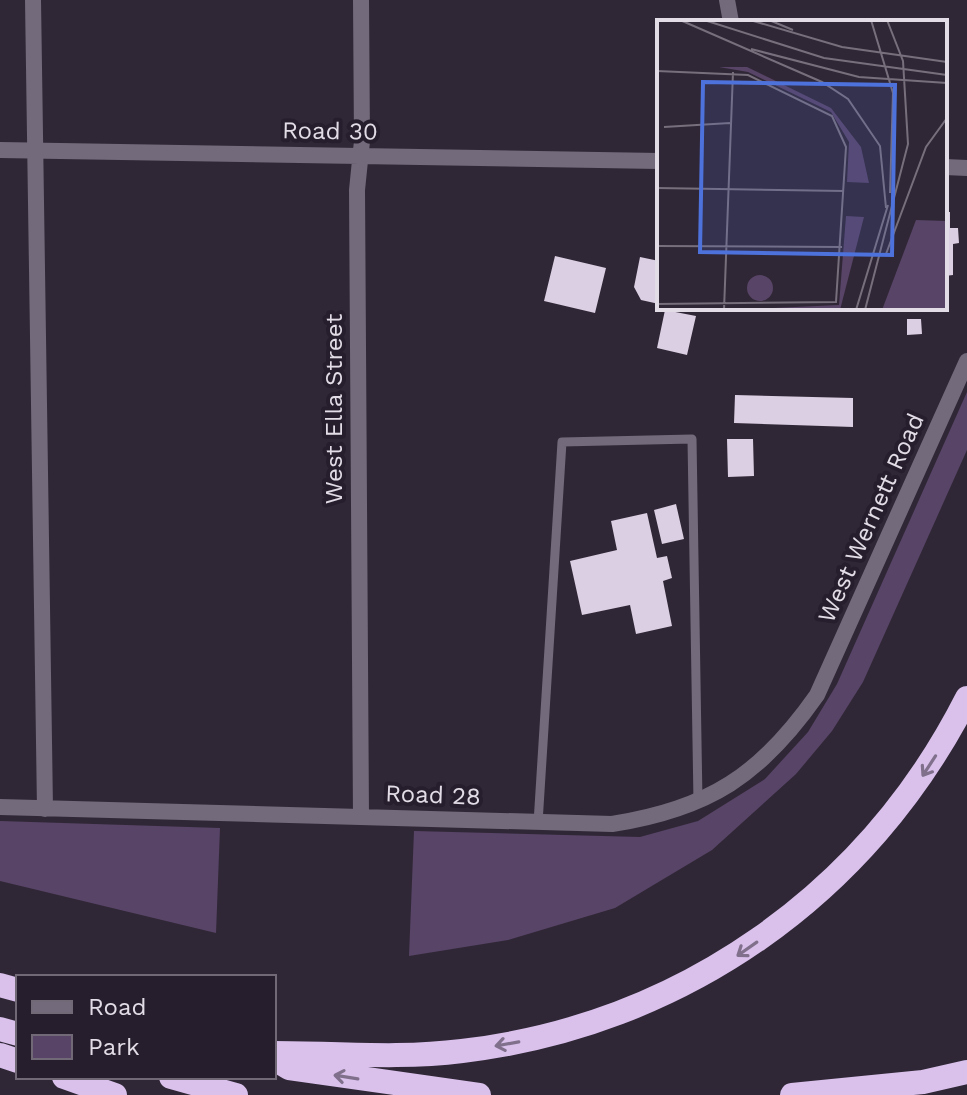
<svg xmlns="http://www.w3.org/2000/svg" width="967" height="1095" viewBox="0 0 967 1095" font-family="'Work Sans',sans-serif">
	<style>
		.green { fill: #584467 }
		.building { fill: #dacfe3 }
		.lines { fill: none; stroke-linecap: round; stroke-linejoin: round }
		.lane { stroke: #736a7b; stroke-width: 9 }
		.street { stroke: #736a7b; stroke-width: 16 }
		.highway { stroke: #d9c1ec; stroke-width: 24 }
		.oneway { stroke: #80708c }
		.labels { text-anchor: middle; dominant-baseline: central; stroke-width: 8; stroke-linejoin: round; paint-order: stroke }
		.street-label { font-size: 24px; fill: #e1dce6; stroke: #261e2c }
		.inset-road { fill: none; stroke: #776f7c; stroke-width: 2 }
		.view { fill: #4e72dc; fill-opacity: 0.15; stroke: #4e72dc; stroke-width: 4 }
		.inset-edge { fill: none; stroke: #e1dce6; stroke-width: 4 }
	</style>
	<rect width="100%" height="100%" fill="#302736"/>
	<path class="green" d="M967 392V450L863 682 832 731 796 774 712 850 615 908 508 940 409 956 414 831 640 837 698 821 765 779 808 732 837 684Z
		M0 821 220 828 216 933 0 881Z"/>
	<path class="building" d="M945 212H950V228H958L959 243 953 244V275L945 276Z
		M555 256 606 268 595 313 544 301Z
		M640 257 659 261V304L641 300 634 287Z
		M665 310 696 316 687 355 657 348Z
		M907 319H921L922 334 907 335Z
		M735 395 853 398V427L734 423Z
		M727 439H753L754 476 728 477Z
		M676 504 684 539 662 544 654 510Z
		M647 513 657 558 667 556 672 578 663 581 672 626 636 634 630 605 582 615 570 561 617 550 611 521Z"/>
	<g class="lines">
		<path class="lane" d="M538 823 562 442 692 439 698 802"/>
		<path class="street" d="M33 0 45 809
			M361 0 362 141 357 190 361 817
			M727 0 731 22
			M0 150 659 161
			M945 167 967 168
			M0 807 612 824C709 809 761 775 817 695L967 361"/>
		<path class="highway" d="M0 985 18 990
			M0 1029 18 1034
			M274 1053C337 1053 399 1059 462 1051 681 1025 867 895 967 698
			M0 1055 18 1061
			M274 1059 289 1068 479 1095
			M64 1077 115 1095
			M171 1077 236 1095
			M792 1095 923 1082 967 1072"/>
	</g>
	<defs><path id="oneway-shaft" d="M-6 0H5M1.5-3L5.5 0L1.5 3" fill="none" stroke-width="1.6" stroke-linecap="round" stroke-linejoin="round" transform="scale(2)"/></defs>
	<g class="oneway">
		<use href="#oneway-shaft" transform="translate(929 766) rotate(123)"/>
		<use href="#oneway-shaft" transform="translate(747 949) rotate(145)"/>
		<use href="#oneway-shaft" transform="translate(507 1044) rotate(170)"/>
		<use href="#oneway-shaft" transform="translate(346 1077) rotate(-171)"/>
	</g>
	<g class="labels">
		<g class="street-label">
			<text transform="translate(330 131) rotate(1)">Road 30</text>
			<text transform="translate(334 409) rotate(-90)">West Ella Street</text>
			<text transform="translate(871 518) rotate(-66)">West Wernett Road</text>
			<text transform="translate(433 795) rotate(2)">Road 28</text>
		</g>
	</g>
	<g transform="translate(657 20)">
		<rect width="290" height="290" fill="#302736"/>
		<path d="M62 47H90L174 88 204 127 212 163 190 162 192 122 174 92 91 52ZM189 196 207 197 183 290H70L182 285ZM259 200 290 201V290H225ZM90 268a13 13 0 1 1 26 0a13 13 0 1 1-26 0Z" fill="#584467"/>
		<path class="inset-road" d="M23 0 165 62 191 79 223 126 229 188M47 0 167 38 290 55M93 0 185 27 290 42M112 0 136 10M214 0 236 73 233 173M94 29 202 57 290 63M0 51 91 55 175 96 189 127 179 282 0 284M7 107 73 103M0 168 187 171M0 226 185 227M229 234 269 127 290 98M67 290 76 52M199 290 231 185M208 290 251 124 246 41 230 0"/>
		<path class="view" d="M46 62 238 65 235 235 43 232Z"/>
		<rect width="290" height="290" class="inset-edge"/>
	</g>
	<rect x="16" y="975" width="260" height="104" fill="#261e2c" stroke="#716a76" stroke-width="2"/>
	<rect x="32" y="1001" width="40" height="12" fill="#736a7b" stroke="#716a76" stroke-width="2"/>
	<text x="88" y="1015" font-size="24" fill="#e1dce6">Road</text>
	<rect x="32" y="1035" width="40" height="24" fill="#584467" stroke="#716a76" stroke-width="2"/>
	<text x="88" y="1055" font-size="24" fill="#e1dce6">Park</text>
</svg>
